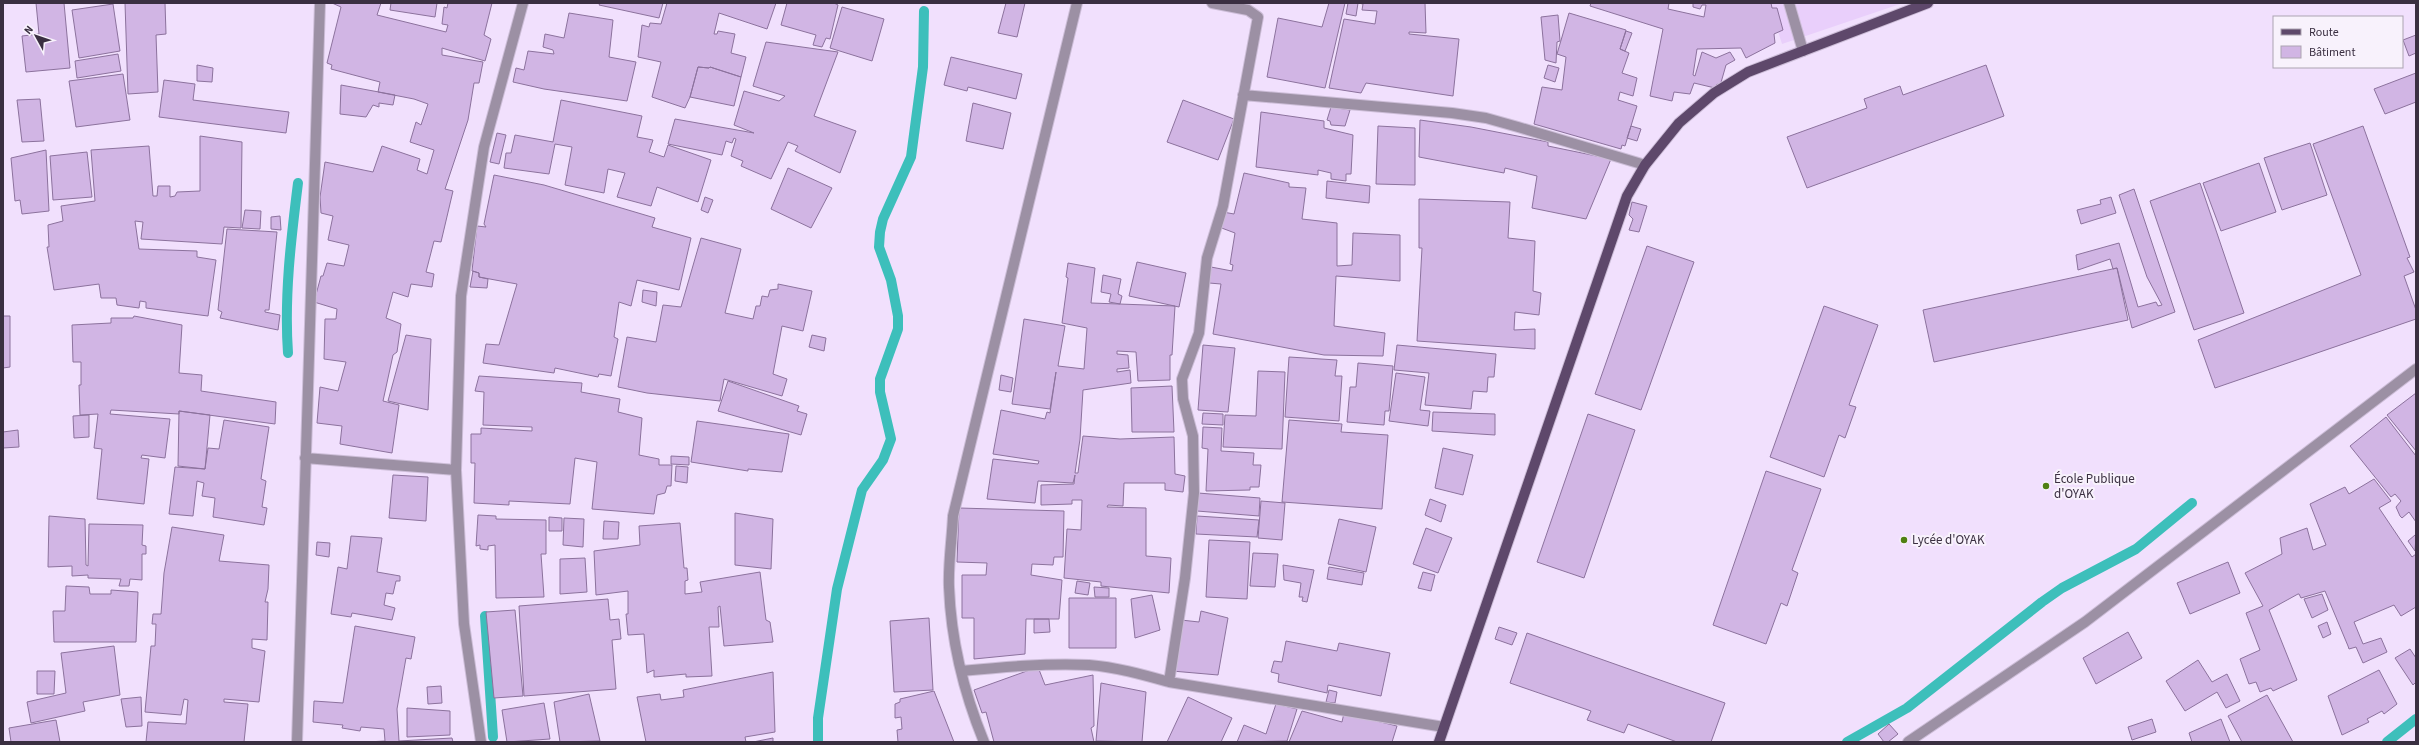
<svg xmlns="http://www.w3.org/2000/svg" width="2419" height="745" viewBox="0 0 2419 745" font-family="'Source Sans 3',sans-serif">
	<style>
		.built { fill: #e9cffb }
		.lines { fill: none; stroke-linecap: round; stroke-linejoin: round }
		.stream { stroke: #3dbfbb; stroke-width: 10 }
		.building { fill: #d1b5e4; stroke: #8c729d }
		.minor-casing { stroke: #ccbdd7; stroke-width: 12 }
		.major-casing { stroke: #ccbdd7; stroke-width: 12 }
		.minor { stroke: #9c90a4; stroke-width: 10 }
		.major { stroke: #5e486b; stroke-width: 10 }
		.poi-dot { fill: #4f8012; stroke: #f8f2fc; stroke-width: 1.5 }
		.labels { text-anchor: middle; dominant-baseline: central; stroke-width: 4; stroke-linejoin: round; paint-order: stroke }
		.poi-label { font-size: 13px; fill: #3a2f41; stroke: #f8f2fc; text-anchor: start }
	</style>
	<rect width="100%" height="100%" fill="#f1e0fd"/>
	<path class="built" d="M1769 3H1903L1782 44Z"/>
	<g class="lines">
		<path class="stream" d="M288 353C284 297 291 239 298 183
			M485 616 493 737
			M818 742V718L837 589 862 490 883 460 891 439 880 392V379L898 329V316L891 280 879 247 880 232 883 219 911 157 923 67 924 11
			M1847 742 1907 708 2042 602 2062 588 2136 549 2192 503
			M2387 742 2416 719"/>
	</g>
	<path class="building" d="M36 3H64L70 68 26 72 22 36 39 34Z
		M125 3H165L166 34 156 35 158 92 128 94Z
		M332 3H381L377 15 446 32 448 25 442 24 444 7 447 8 448 3H492L484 35 491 39 485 61 442 48V55L483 62 479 83H474L468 120 445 189 453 191 441 242 434 241 426 272 434 274 432 287 411 284 408 297 393 292 386 318 401 324 397 352 393 355 383 401 399 405 392 453 340 444 342 426 317 423 320 387 338 391 346 362 324 359 325 319H336L337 309 314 302 321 276H323L327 263 344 266 349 245 328 240 333 216 321 213 320 197 325 162 373 172 382 146 420 159 417 170 427 174 434 150 410 142 416 122 421 125 428 104 414 99 378 92 380 82 331 69 332 65 327 63 341 7Z
		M391 3H437L435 17 390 10Z
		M600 3H663L659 18 599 5Z
		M667 3H776L767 29 719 13 714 34H717L718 31 735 34 731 53 746 57 741 77 710 67 709 68 698 67 690 97 685 108 652 97 661 62 638 57 642 25 649 27 650 23 661 24Z
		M787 3H834L838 5 830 39 826 38 822 47 813 45 816 35 781 25Z
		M1006 3H1025L1017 37 998 33Z
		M1329 3H1345L1325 88 1267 77 1278 18 1322 27Z
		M1348 3H1358L1356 16 1346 14Z
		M1358 3H1425L1426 33 1409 32V34L1459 39 1453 96 1366 83 1361 93 1329 88 1344 19 1375 24 1377 11 1362 10 1363 4Z
		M1591 3H1669L1668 9 1704 17 1706 5H1702L1700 9 1693 7V3H1771L1772 8H1777L1783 30 1774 34 1775 43 1746 58 1741 48 1697 49 1693 75 1695 76 1702 52 1716 58 1730 52 1735 60 1726 65 1720 86 1717 84 1715 88 1694 83 1690 94 1674 92 1672 101 1650 96 1663 29 1590 6Z
		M113 4 120 51 79 58 72 10Z
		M842 7 884 19 872 61 830 48Z
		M569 13 613 20 609 57 636 62 627 101 544 89 513 82 516 68 524 70 528 51 554 54 553 50 543 47 545 34 564 38Z
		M1569 13 1626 30 1620 49 1629 53 1622 73 1637 78 1633 96 1620 92 1618 100 1637 106 1625 146 1622 145 1621 149 1534 124 1542 87 1562 90 1566 57 1557 54Z
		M1558 15 1560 41 1557 42 1556 63 1545 60 1541 17Z
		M1626 31 1632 33 1625 51 1620 49Z
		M2416 35V53L2409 56 2403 40Z
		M766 42 838 52 814 116 856 131 840 173 795 151 798 146 788 142 771 179 741 166 743 161 731 156 736 139 734 138 732 143 726 141 722 155 668 144 675 119 754 133 734 125 744 91 779 101 785 96 753 86Z
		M118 54 121 71 77 78 75 61Z
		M951 57 1022 74 1016 99 968 87 967 91 944 85Z
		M197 65 213 68 212 82 197 81Z
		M1548 65 1559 68 1555 82 1544 78Z
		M1986 65 2004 116 1807 188 1787 137 1867 108 1864 99 1900 86 1903 95Z
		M698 67 709 68 710 67 741 77 734 106 690 97Z
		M2416 73V102L2385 114 2374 89Z
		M123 74 130 120 76 127 69 81Z
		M164 80 195 84 193 100 289 112 286 133 159 117Z
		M341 85 395 95 393 105 379 103V107L373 105 366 117 340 114Z
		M40 99 44 141 22 142 17 100Z
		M561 100 642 116 637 137 653 140 649 152 664 157 668 145 711 160 698 202 657 187 651 206 617 197 625 173 608 169 604 193 565 185 572 147 555 144 549 174 504 168 506 153H511L515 135 553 142Z
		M1183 100 1234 119 1218 160 1167 142Z
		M973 103 1011 113 1003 149 966 141Z
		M1331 107 1350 110 1345 126 1331 125 1330 121 1327 120Z
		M1261 112 1324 121V128L1353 135 1351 174H1346V181L1331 179V173L1318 170V175L1256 167Z
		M1420 120 1471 127 1548 142V146L1611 159 1586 219 1532 208 1537 176 1505 168 1504 173 1419 157Z
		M1378 126 1415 128V185L1376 184Z
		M1631 126 1641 129 1637 141 1627 138Z
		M2363 126 2410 257 2407 258 2414 272 2404 276 2416 310V319L2215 388 2198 340 2361 275 2313 144Z
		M497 133 506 135 499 164 490 162Z
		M200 136 242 142 241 228 224 227 222 244 141 239 143 222 135 221 139 249 197 251V257L216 260 208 316 146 308V302L140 301 139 308 117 305 116 298H101L99 284 54 290 47 247H49L48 225 63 221 61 206 95 201 91 150 149 146 153 196H157L158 186H170V197L175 196 177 192 200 191Z
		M2310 143 2327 195 2282 210 2264 158Z
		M46 150 49 211 22 214 20 200 15 201 11 158Z
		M87 152 92 197 53 200 50 156Z
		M2259 163 2276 212 2221 231 2203 183Z
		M788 168 832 188 811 228 771 209Z
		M1244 173 1289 183V187L1306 188 1302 219 1337 223V266L1352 265 1353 233 1400 235V281L1336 276 1334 326 1385 333 1383 356 1324 355 1213 334 1221 284 1209 283 1211 267 1232 271 1233 265 1230 264 1235 233 1219 227 1223 212 1234 214Z
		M494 175 544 185 655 218 652 227 691 238 679 290 637 280 631 306 619 302 614 337 618 339 611 376 599 374 598 377 555 368 554 373 483 363 486 344 499 345 517 284 479 277V273L472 271 477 226 486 227 484 224Z
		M1327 181 1370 186 1369 203 1326 198Z
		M2200 183 2244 313 2194 330 2150 201Z
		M2134 189 2175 312 2132 328 2117 268 2113 269 2110 259 2078 270 2076 255 2119 243 2138 307 2156 302 2158 306 2162 305 2147 277 2119 195Z
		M705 197 713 200 708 213 701 210Z
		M2111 197 2116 213 2081 224 2077 210 2101 204 2100 200Z
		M1419 199 1510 202 1508 238 1535 241 1533 291 1541 293 1539 315 1515 312 1514 330 1535 329V349L1417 341 1422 248H1419Z
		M1632 202 1647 206 1639 232 1629 230 1633 219 1629 215Z
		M245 210 261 211 260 229 242 228Z
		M280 216 281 230 271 229V217Z
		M227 229 277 232 269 310H265V312L280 315 278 330 220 318 222 312 218 310Z
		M701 238 741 249 725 313 753 319 756 306H760L762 296 768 297 770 290 778 289V284L812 291 803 331 782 326 773 374 787 379 782 396 724 379 720 401 647 393 618 387 627 337 656 342 663 305 681 307Z
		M1647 246 1694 262 1641 410 1595 394Z
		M1137 262 1186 273 1179 307 1129 296Z
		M1068 263 1095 268 1091 303 1175 306 1172 355H1170V380L1138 381 1136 352 1117 351V354L1128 355 1129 368 1117 369V372L1130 370 1131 383 1083 390 1080 439 1075 473H1078L1083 436 1120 439 1174 437 1175 474 1185 476 1183 492 1165 490V483H1124L1123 506 1108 505 1107 507 1146 508V556L1171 558 1169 593 1101 586V582L1064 578 1067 529 1081 530 1082 500H1072V504L1041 505V485L1074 484 1075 475 1073 483 1038 481 1035 503 987 499 993 459 1038 464 1039 461 993 454 1001 410 1045 419 1047 412 1050 413 1056 372 1050 409 1012 404 1024 319 1065 326 1058 366 1084 369 1087 328 1062 323 1068 278 1066 277Z
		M2117 268 2128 320 1934 362 1923 310Z
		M473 271 479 273V277L488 279 487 288 470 287Z
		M1103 275 1121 279 1118 294 1122 296 1120 304 1109 302 1111 294 1101 292Z
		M643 290 657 292 656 306 642 302Z
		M1824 306 1878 325 1849 405 1856 407 1845 438 1839 435 1824 477 1770 457Z
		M3 316H10V367L3 368Z
		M134 316 182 325 179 373 202 375 201 391 276 402 275 424 179 411V414L111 410 110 414 170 419 165 458 142 455 141 458 149 459 144 504 97 499 102 449 94 448 98 414 80 415 79 385H81V362H73L72 325 111 323V318H133Z
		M406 335 431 339 428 410 388 401Z
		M812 335 826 338 824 351 809 347Z
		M1203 345 1235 348 1228 412 1198 410Z
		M1397 345 1496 354 1494 377H1488L1487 392 1473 391 1471 409 1425 405 1429 373 1394 370Z
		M1289 357 1337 360 1335 376H1342L1339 421 1285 417Z
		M1358 363 1393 366 1389 411H1385L1384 425 1347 422 1350 387H1356Z
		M1258 371 1285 372 1282 449 1223 447 1225 415 1256 416Z
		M1396 373 1425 377 1420 410 1430 411 1428 426 1389 421Z
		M1001 375 1013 378 1011 392 999 390Z
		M479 376 582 383 581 392 620 399 618 412 642 418 639 455 659 459V465H672L671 486H667L665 493 657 495 654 514 592 509 597 462 575 458 570 504 509 501V505L474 503 475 463H471V434H481V428L532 431V427L483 425 484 392 475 391Z
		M728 381 799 406 797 411 807 414 801 435 718 411Z
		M1172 386 1174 432H1132L1131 388Z
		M2416 393V451L2387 415Z
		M179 411 210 415 205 469 178 466Z
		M1433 412 1495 414V435L1432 431Z
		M1203 413 1223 414V425L1202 424Z
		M1588 414 1635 430 1584 578 1537 562Z
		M89 415V437L74 438 73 416Z
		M2386 417 2416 456V522L2409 512 2402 518 2400 516 2396 507 2401 501 2395 494 2391 497 2350 446Z
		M224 420 269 427 261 479 266 481 262 507 267 508 264 525 213 517 215 498 202 496 204 483 197 481 193 516 169 514 175 467 205 469 208 448 219 449Z
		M1289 420 1342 424 1341 432 1388 435 1382 509 1282 502Z
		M697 421 789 434 782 472 748 469V471L691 462Z
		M1203 427 1222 428 1221 451 1254 453 1253 465H1261L1259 487H1250V490L1206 491 1208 449 1202 448Z
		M18 430 19 447 3 448V465V432Z
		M1443 448 1473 455 1463 495 1435 488Z
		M671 456 689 457V465L671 464Z
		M676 466 688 467 687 483 675 481Z
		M1766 471 1821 489 1792 570 1798 573 1787 606 1781 603 1766 644 1713 625Z
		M393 475 428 477 426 521 389 518Z
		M2374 479 2391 501 2379 508 2412 557 2416 554V607L2401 616 2394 605 2354 622 2363 644 2381 638 2387 652 2363 663 2356 647 2349 649 2348 646 2325 591 2301 598 2299 594H2298L2269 610 2297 680 2273 691 2271 688 2260 692 2256 682 2249 684 2240 659 2260 650 2246 613 2263 606 2245 573 2282 554 2280 538 2307 528 2313 550 2326 545 2310 504 2345 487 2349 494Z
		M1198 493 1260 498 1259 516 1197 511Z
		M1430 499 1446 505 1441 522 1425 515Z
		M1261 501 1285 503 1282 540 1258 538Z
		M959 508 1064 511 1063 557H1054L1053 565 1032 564 1031 575 1062 580 1059 619H1026L1025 654 974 659V618H962V575H986L987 563 957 562Z
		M735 513 773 519 771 569 735 565Z
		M478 515 496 516V519L546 520V554H541L544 597 496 598 495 545 488 546V550L480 549V545L476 546Z
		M49 516 85 519 86 565 88 566 89 524 143 525 142 545 146 546V554H142V580L130 579 129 586H119L121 579 88 578V575L72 576V566L48 567Z
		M1197 516 1259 520 1257 537 1196 534Z
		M549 517 562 518V531H549Z
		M564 518 584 519 583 547 563 545Z
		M1339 519 1376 527 1366 572 1328 564Z
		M604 521 619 522 618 539H603Z
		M680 523 684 568H687L688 580 685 581V594L702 592 700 582 760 572 766 620 770 622 773 642 724 646 720 606 718 607 719 627H709L712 676 686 677V674L654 677V670L647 673 644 634 628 635 626 614H628V591L596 595 594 551 640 545 639 526Z
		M172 527 224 535 219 561 269 565 268 589 265 602H268L267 640 252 639V648L265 651 259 702 224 699V702L248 704 244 742H146L148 722 186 724 188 700 184 699 181 715 145 712 151 646H155L156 624H152L153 614H161L164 573Z
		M1426 528 1452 538 1438 573 1413 564Z
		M2415 535 2416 536 2415 551 2408 541Z
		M351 536 382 538 377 572 400 576V581H396L393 594 386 593 384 605 395 608 392 620 352 613 351 617 331 614 338 567 347 569Z
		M1209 540 1250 542 1247 599 1206 597Z
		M317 542 330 543 329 557 316 555Z
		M1253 553 1278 554 1275 587 1250 586Z
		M585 558 587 592 560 594V559Z
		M2228 562 2240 593 2190 614 2177 583Z
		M1283 565 1314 570 1307 602 1302 601 1303 597H1299L1301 583 1284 580Z
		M1329 567 1364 573 1362 585 1327 579Z
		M1423 572 1435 575 1431 591 1418 588Z
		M1077 581 1090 583 1088 595 1075 593Z
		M66 586 89 587 90 594H111V590L138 592 136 642H54L53 611H65Z
		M1094 587 1109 588V597H1095Z
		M2322 594 2328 610 2312 618 2304 599Z
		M1152 595 1160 630 1135 638 1131 599Z
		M1069 598H1116V648H1069Z
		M608 599 610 620 619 619 621 639 612 640 616 689 524 696 519 606Z
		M515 610 523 696 494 698 486 612Z
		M1201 611 1228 618 1218 675 1172 671 1181 620 1199 622Z
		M929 618 933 690 894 692 890 621Z
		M1034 619H1049L1050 632 1034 633Z
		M2327 622 2331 634 2323 638 2318 626Z
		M355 626 415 637 411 659 406 658 397 709 399 741 452 738 453 742H367L385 741 384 729 361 727 360 731 342 728 343 725 313 722 314 701 343 703Z
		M1499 627 1517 633 1512 645 1495 639Z
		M2128 632 2142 658 2096 684 2083 658Z
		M1527 633 1725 703 1711 742H1677L1628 724 1624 733 1587 720 1591 711 1510 683Z
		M1286 641 1337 651 1339 643 1390 653 1381 696 1328 685 1327 693 1278 682 1279 674 1271 672 1274 661 1282 662Z
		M114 646 120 695 83 702 85 711 31 723 27 702 66 693 61 653Z
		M2410 649 2416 658V682L2413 685 2395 658Z
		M2198 660 2212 682 2227 674 2240 701 2226 708 2217 692 2185 711 2166 681Z
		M1038 667 1045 685 1093 675 1094 726 1091 728 1094 742H994L986 712 982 713 974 690Z
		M2379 670 2397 704 2384 714 2382 711 2367 719 2369 722 2342 735 2328 696Z
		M37 671H55L54 694H37Z
		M773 672 775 732 745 737 746 742H646L637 697 660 694 661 700 684 697 683 690Z
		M1101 683 1146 692 1142 742 1096 741Z
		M441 686 442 703 428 704 427 687Z
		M1329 690 1337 692 1335 703 1326 702Z
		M934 691 954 742H898L897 730 902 729 901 717 895 718V704L900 702V699Z
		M589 694 600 741 560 742 554 702Z
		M2267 695 2293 742H2242L2228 716Z
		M141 697 142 726 126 727 121 699Z
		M1188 697 1232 718 1221 742H1167Z
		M544 703 550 739 507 742 502 710Z
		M1276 704 1297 709 1287 741 1237 742 1244 725 1266 734Z
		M407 708 450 711V735L407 737Z
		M1302 711 1342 722 1344 713 1397 726 1392 742H1289Z
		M2152 719 2156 732 2132 740 2128 727Z
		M2221 719 2230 742H2192L2189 733Z
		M56 720 60 742H11L9 728Z
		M1889 724 1898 734 1888 742H1884L1878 734Z
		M773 738V742H753Z"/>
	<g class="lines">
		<g class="minor-casing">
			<path id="minor" d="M1789 3 1803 51
				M1243 95 1452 113 1486 118 1518 127 1645 165
				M305 458 456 470
				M961 671C1003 667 1046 663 1089 665 1116 667 1144 675 1169 682L1444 727
				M1169 682 1185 578 1194 493 1193 436 1183 399 1182 379 1199 333 1207 258 1223 206 1258 17 1248 10 1212 3
				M297 742 320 3
				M481 742 464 624 456 470 461 296 484 147 523 3
				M984 742C964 693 951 640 949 587 948 564 952 539 953 516L1077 3
				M1908 742 2085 622 2416 369"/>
		</g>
		<g class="major-casing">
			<path id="major" d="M1439 742 1627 196 1645 165 1679 123 1714 93 1748 72 1928 3"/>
		</g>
		<use href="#minor" class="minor"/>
		<use href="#major" class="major"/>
	</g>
	<g class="poi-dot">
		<circle cx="2046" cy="486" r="4"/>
		<circle cx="1904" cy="540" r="4"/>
	</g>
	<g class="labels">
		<g class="poi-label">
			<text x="2054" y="479">École Publique<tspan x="2054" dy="15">d'OYAK</tspan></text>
			<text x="1912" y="540">Lycée d'OYAK</text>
		</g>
	</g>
	<rect width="2419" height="745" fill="none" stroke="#3a2f41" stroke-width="8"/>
	<rect x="2273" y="16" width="130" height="52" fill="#f8f2fc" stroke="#aca4b1"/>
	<rect x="2281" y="29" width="20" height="6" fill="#5e486b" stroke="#aca4b1"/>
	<text x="2309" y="36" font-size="12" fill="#3a2f41">Route</text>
	<rect x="2281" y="46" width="20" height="12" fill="#d1b5e4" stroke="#aca4b1"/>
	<text x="2309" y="56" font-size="12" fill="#3a2f41">Bâtiment</text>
	<g transform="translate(36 36) rotate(310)" stroke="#f8f2fc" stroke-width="3" paint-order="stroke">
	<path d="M0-3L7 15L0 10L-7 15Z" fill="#3a2f41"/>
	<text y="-6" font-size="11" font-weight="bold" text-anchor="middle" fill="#3a2f41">N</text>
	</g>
</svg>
